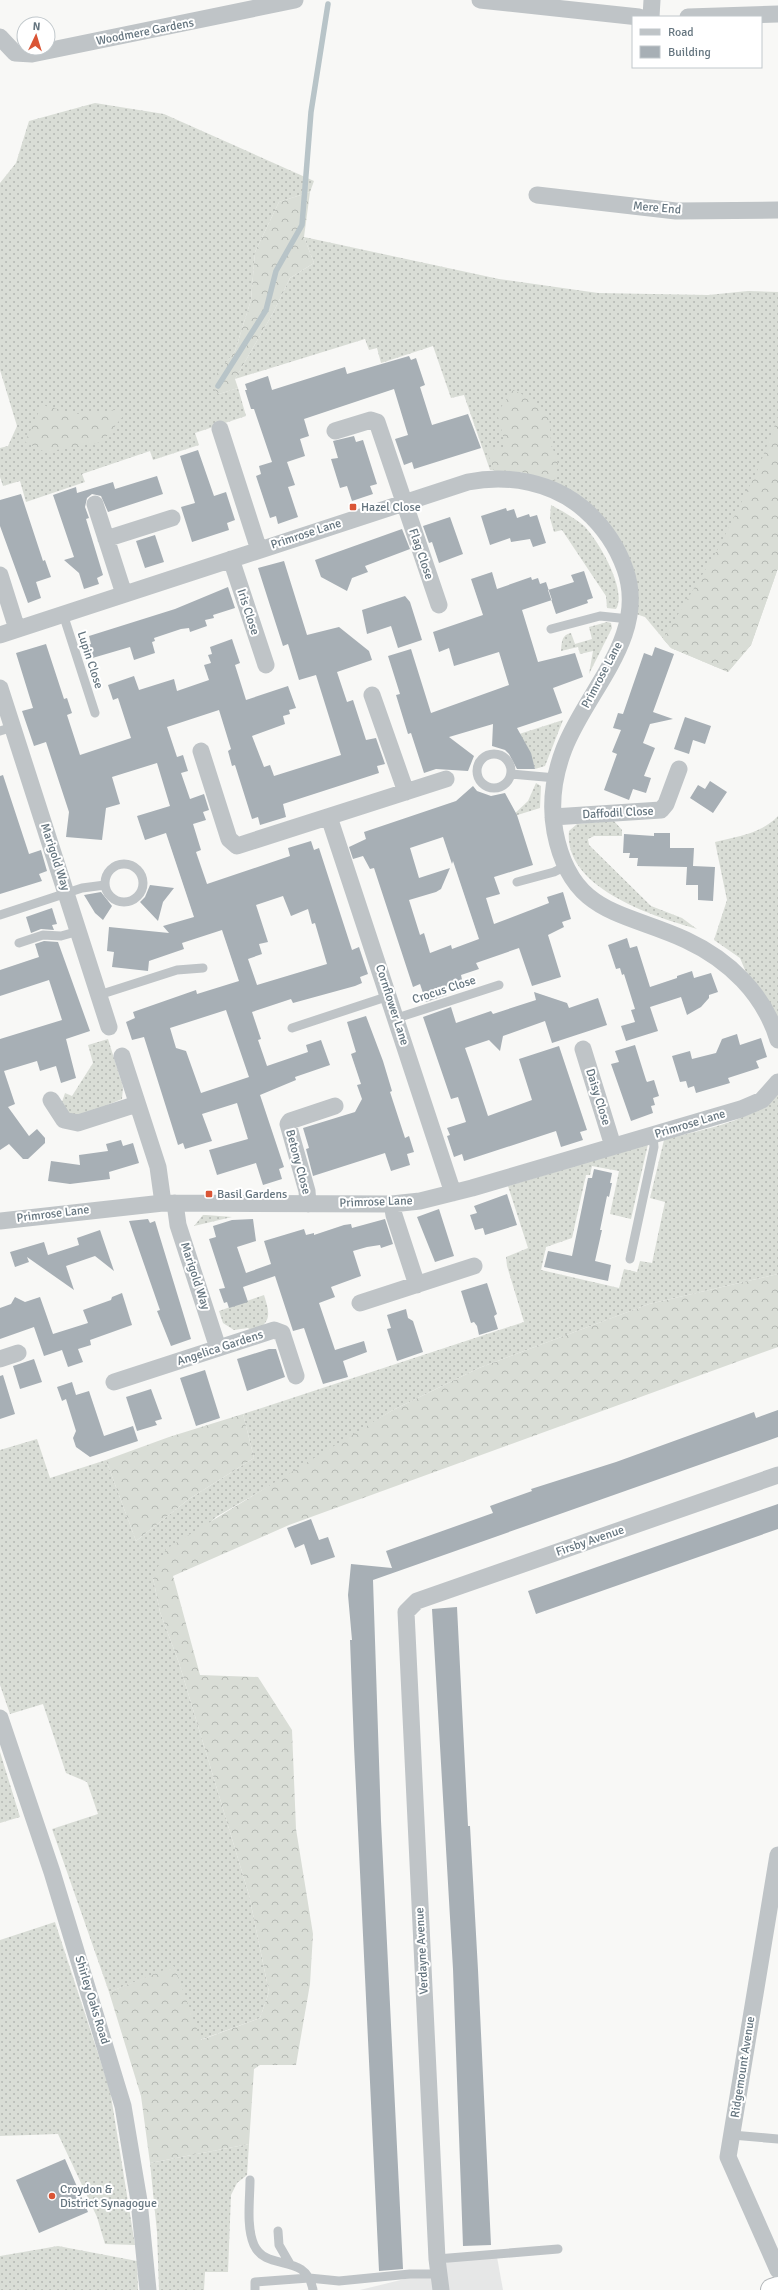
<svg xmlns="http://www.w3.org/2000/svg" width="778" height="2290" viewBox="0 0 778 2290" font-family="Signika,sans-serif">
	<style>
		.built { fill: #e6e7e7 }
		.grass { fill: url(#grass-dots) }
		.forest { fill: url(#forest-crowns) }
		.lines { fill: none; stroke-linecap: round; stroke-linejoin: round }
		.stream { stroke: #b8c4c8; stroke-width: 5.5 }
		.building { fill: #a7afb5; fill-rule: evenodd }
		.highway-casing { stroke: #b3b7ba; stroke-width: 24 }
		.lane { stroke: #bfc4c7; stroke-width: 9 }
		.street { stroke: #bfc4c7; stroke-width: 17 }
		.highway { stroke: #fff; stroke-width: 22 }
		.poi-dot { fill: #da5535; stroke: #fff; stroke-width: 1.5 }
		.labels { text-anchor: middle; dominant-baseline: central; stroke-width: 4; stroke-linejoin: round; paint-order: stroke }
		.street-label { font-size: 12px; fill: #65757f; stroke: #fff }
		.poi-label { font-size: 12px; fill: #65757f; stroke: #fff; text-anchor: start }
	</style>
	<defs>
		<pattern id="grass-dots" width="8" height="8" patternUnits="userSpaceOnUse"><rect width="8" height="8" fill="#d9ddd6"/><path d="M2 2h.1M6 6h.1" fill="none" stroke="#b4b8b3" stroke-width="1.8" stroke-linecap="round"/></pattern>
		<pattern id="forest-crowns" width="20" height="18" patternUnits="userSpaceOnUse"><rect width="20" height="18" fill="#d9ddd6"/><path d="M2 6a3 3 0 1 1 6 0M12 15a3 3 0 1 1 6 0" fill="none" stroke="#b4b8b3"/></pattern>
	</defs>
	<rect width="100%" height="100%" fill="#f8f8f6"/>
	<path class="built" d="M497 2257 503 2290H360L421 2275 452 2260Z"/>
	<path class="grass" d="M95 103 164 114 314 181 310 192 279 202 255 252 251 300 235 351 210 384 219 394 238 388 246 416 195 433 199 445 153 460 150 451 82 474 85 482 26 502 20 481 3 486 0 477V448L8 446 17 426 0 370V183L16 163 29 121Z
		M304 237 499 279 598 293 708 295 748 291 778 292V568L751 645 728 672 671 648 645 617 636 614 629 559 542 477 521 472 490 470 464 395 451 398 433 346 381 363 377 348 369 350 365 339 235 379 273 313 290 278 314 263Z
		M551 505C562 511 573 517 583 525 597 538 628 590 616 609L607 608 606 596 562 530 554 532 550 518Z
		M607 622 611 623 612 628 589 674 593 651 580 654 578 647 561 651C562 643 561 635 571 633L575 644 592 639 589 627Z
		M563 720 545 766 535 769 532 759 513 736Z
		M536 783 541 786 540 808 511 817 528 801Z
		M778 816V1019L745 970 740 958 714 940 727 900 715 842C738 836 761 834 778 816Z
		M614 821 622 830V836H594L588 839 589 845 651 906 682 918 697 929C655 917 563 888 569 831L577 824Z
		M108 1039 123 1087 122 1099 81 1116 70 1115 62 1102 65 1093 72 1096 93 1063 88 1045Z
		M778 1094V1274L649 1304 479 1368 391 1411 318 1458 216 1517 153 1578 160 1612 179 1663 249 1895 269 1992 260 2018 200 2040 174 1967 109 1992 52 1829 98 1814 87 1782 66 1773 43 1704 10 1714 0 1685V1450L37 1439 50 1478 106 1460 136 1541 189 1499 254 1458 243 1414 524 1322 507 1266 506 1257 528 1248 508 1186 648 1144 631 1219 610 1214 619 1171 592 1166 590 1175H586L572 1238 546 1247 541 1270 619 1288 624 1269 637 1272 640 1261 652 1263 665 1202 650 1198 664 1140C703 1129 749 1123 778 1094Z
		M203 1215H206L232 1217 194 1226Z
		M264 1295C270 1314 272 1322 253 1332L248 1328 234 1330 223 1323 219 1311Z
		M0 1752 20 1817 0 1823Z
		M55 1922 110 2090 135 2245 105 2244 97 2217 58 2134 0 2136V1940Z
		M249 2144 247 2175 237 2183 231 2195 228 2272H205L204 2290H159L157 2232 150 2163Z
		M58 2246 137 2261 138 2290H0V2256Z"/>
	<path class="forest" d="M310 192 304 237 314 263 290 278 273 313 235 379 238 388 219 394 209 384 235 351 251 300 255 252 279 202Z
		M513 390 532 399 549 414 551 443 558 464 555 482 521 472 494 471 486 448 506 447 497 413Z
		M42 405 76 414 115 410 123 416 102 442 45 452 25 442Z
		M778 417V568L751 645 728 672 671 648 663 639 718 549 758 469Z
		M778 1274V1347L289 1525 173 1576 200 1675 258 1677 292 1730 296 1829 313 1934 310 1984 296 2065H260L254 2069 249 2144 150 2163 141 2096 109 1992 174 1966 201 2040 260 2018 269 1992 249 1895 179 1663 160 1612 153 1578 166 1549 391 1411 479 1368 649 1304Z
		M243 1414 254 1458 189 1499 136 1541 106 1460 169 1437Z"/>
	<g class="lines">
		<path class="stream" d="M218 386 266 310 276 271 302 225 311 112 328 4"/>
	</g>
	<path class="building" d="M409 356 411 360 416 358 425 385 420 387 432 425 468 414 481 448 414 469 412 462 404 465 395 439 408 435 394 389 304 419 309 436 300 439 305 456 287 462 295 485 288 487 298 517 278 524 276 516 270 518 256 476 261 474 259 466 272 462 254 409H251L245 390H247L245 384 268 376 272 390 345 367 347 374Z
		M354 436 356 442 363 440 377 484 370 486 373 494 352 501 347 486 340 488 331 459 338 458 333 441Z
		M198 450 214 496 226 492 235 520 227 523 229 530 192 542 181 507 195 503 180 456Z
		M157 476 163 494 108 512 101 496 92 494 87 498 85 507 89 518 86 519 103 575 97 578 99 584 84 589 79 573 64 560 74 557 53 495 76 487 77 493 113 482 115 489Z
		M21 494 43 561 45 560 51 577 36 582 41 598 28 603 0 526V500Z
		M506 508 507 511 514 509 517 518 529 514 530 517 537 515 546 543 533 547 530 539 511 542 510 538 490 545 481 516Z
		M450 517 463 554 439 563 432 542 429 543 423 526Z
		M402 529 410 549 365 566 368 572 352 578 347 591 321 577 315 560Z
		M155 535 164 562 145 568 136 541Z
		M284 561 307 635 339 627 369 651 372 660 337 672 347 702 353 700 366 740 376 738 385 764 377 766 379 773 283 804 286 817 260 825 258 817 252 819 235 765 232 766 228 751 231 749 219 710 167 727 177 757 183 755 188 771 181 773 190 799 204 794 209 810 203 812 206 820 193 824 201 850 196 852 207 884 290 856 288 848 311 841 314 850 319 848 352 950 359 947 368 974 360 977 362 983 355 986 293 1003 291 999 252 1012 261 1039 258 1040 267 1066 308 1052 306 1045 321 1040 330 1065 295 1077 296 1080 260 1095 284 1167 279 1169 282 1179 263 1185 256 1163 217 1175 209 1150 248 1139 237 1103 202 1114 212 1141 185 1149 183 1143 178 1145 144 1037 132 1040 126 1022 135 1018 133 1012 196 990 197 994 239 981 222 930 182 943 184 949 149 961 148 971 112 967 114 952 107 951 109 927 169 933 163 926 194 917 166 833 145 840 137 816 170 806 157 763 112 777 120 804 106 808 102 840 66 837 69 812 46 742 34 746 22 711 33 708 16 653 46 644 64 699 67 698 72 713 67 715 80 755 131 738 118 698 113 700 108 685 134 676 139 690 174 679 177 691 209 680 204 665 211 663 208 655 212 654 210 647 232 639 240 663 235 665 246 700 288 686 296 708 289 710 290 714 283 716 285 724 252 736 264 767 270 765 274 776 341 755 316 675 299 680 288 644 283 646 258 568ZM283 896 291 916 308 909 312 924 315 923 327 964 257 985 248 959 262 954 259 944 268 942 256 905ZM226 1010 249 1077 201 1093 186 1051 176 1048 170 1028Z
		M584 571 593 598 587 600 588 603 556 614 548 590 574 582 571 575Z
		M492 572 497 589 531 577 532 580 538 578 540 584 546 582 552 600 522 610 538 662 575 653 583 677 553 688 562 713 517 728 531 753 535 769H517L509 754 505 750 492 746 493 724 449 737 474 756 468 771 436 769 424 773 411 733 408 734 396 695 400 694 388 656 411 649 431 713 509 685 499 652 454 666 449 648 439 652 433 632 483 615 471 579Z
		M228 587 235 608 213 615 214 618 205 620 207 626 190 632 189 628 181 629 154 638 155 641 152 642 155 653 134 660 130 647 89 659 85 646 91 644 89 636 175 609Z
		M405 596 410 602 422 640 398 648 391 626 367 634 362 610Z
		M655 647 674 654 653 712 673 719 650 724 643 743 655 748 644 776 651 778 646 793 633 789 629 800 604 790 617 754 612 752 621 730 613 728 618 713 623 714 644 653 652 656Z
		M685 717 711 726 705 744 693 740 689 754 674 749Z
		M3 775 29 854 41 850 47 871 39 874 42 881 0 894V776Z
		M710 781 727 792 713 813 690 798 698 785 705 789Z
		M473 786 477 791 491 796 505 793 517 815 533 865 494 877 500 894 486 898 494 924 549 903 547 897 563 892 571 919 562 922 564 927 548 935 561 977 532 986 519 948 476 963 479 969 461 975 463 984 445 989 447 995 426 1002 420 984 413 987 374 868 370 869 363 856 353 859 349 847 366 839 364 832 456 801ZM443 837 452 864 453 861 479 939 452 949 451 945 430 953 424 933 420 935 409 900 436 892 441 889 450 868 419 878 410 848Z
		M654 833H670V848H694L693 866 715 867 713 901 698 900V885H686L687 867 637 866 638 858H629L630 853H623L624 834 654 836Z
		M150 885 174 888 163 902 158 921 140 902 145 897Z
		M101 892 112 906 103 920 95 913 84 895Z
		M52 908 57 924 52 925 54 930 41 929 31 933 26 917Z
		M627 938 630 948 637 946 650 987 677 978V976L692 971 694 978 711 973 718 992 709 995V998L701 1007 687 1015 681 997 650 1007 658 1031 626 1041 621 1026 635 1022 631 1010 635 1009 624 974 622 975 620 968 616 969 608 945Z
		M44 941 58 942 90 1031 66 1039 76 1078 61 1083 56 1066 40 1071 37 1061 4 1071 15 1104 8 1107 29 1136 37 1129 45 1138V1143L28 1159H23L9 1144 0 1150V1039L62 1020 49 980 0 996V970L39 957 35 944Z
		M534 992 567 1003 569 1008 598 998 607 1025 552 1043 545 1021 503 1036 500 1051 489 1040 465 1048 471 1065 488 1116 532 1100 519 1059 559 1046 587 1130 580 1132 583 1140 561 1147 556 1131 464 1161 462 1154 454 1157 447 1136 450 1135 447 1128 466 1122 458 1097 451 1099 423 1017 451 1007 456 1023 491 1011 493 1014 536 1000Z
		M366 1016 383 1061 392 1091 390 1092 405 1138 409 1136 414 1152 407 1154 410 1165 391 1171 385 1153 313 1176 306 1149 309 1148 303 1128 355 1112 362 1099 357 1085 361 1084 351 1054 356 1052 347 1022Z
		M737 1034 740 1045 761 1038 767 1057 756 1061 759 1068 728 1078 730 1083 696 1093 694 1086 688 1088 686 1081 680 1082 672 1056 690 1051 692 1059 716 1053 722 1039Z
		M635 1045 646 1080 647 1082 654 1080 659 1096 653 1098 655 1105 651 1106 653 1113 631 1121 611 1064 619 1062 615 1051Z
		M121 1140 123 1146 133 1143 139 1163 109 1172 110 1179 70 1184 48 1181 51 1161 80 1165 79 1155 108 1151 106 1144Z
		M594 1169 612 1173 610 1183H612L609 1197 607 1196 600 1230H602L595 1261 611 1265 608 1281 544 1267 548 1251 572 1256 588 1178H592Z
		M507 1194 517 1225 485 1235 483 1228 475 1230 470 1215 477 1213 474 1206Z
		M439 1209 454 1256 435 1262 417 1217Z
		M148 1219 150 1223 155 1221 191 1339 171 1346 157 1311 160 1310 129 1221Z
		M253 1219 256 1241 237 1247 246 1273 271 1264 264 1241 304 1229 306 1235 314 1233V1235L344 1225 351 1224 352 1228 385 1219 393 1244 381 1248 380 1245 367 1247 353 1251 361 1276 331 1287 335 1297 319 1303 335 1350 364 1341 367 1352 343 1361 348 1377 323 1384 304 1328 293 1331 275 1276 243 1287 248 1302 229 1308 227 1302 224 1303 219 1289 225 1288 209 1239 216 1237 213 1226 232 1220Z
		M100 1230 114 1271 95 1256 66 1266 74 1290 27 1257 29 1262 15 1267 10 1252 44 1242 48 1255 79 1245 77 1238Z
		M487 1283 497 1314 494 1316 498 1329 479 1335 477 1326 474 1322 471 1323 461 1291Z
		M122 1293 132 1325 90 1340 91 1345 78 1349 83 1362 68 1367 62 1350 44 1356 34 1327 0 1339V1308L11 1304 15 1297 25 1302 40 1297 53 1334 88 1323 83 1310 111 1300 112 1297Z
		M406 1309 408 1318 413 1321 423 1352 397 1361 387 1329 391 1328 387 1315Z
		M269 1349H276L285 1377 247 1391 237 1359Z
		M34 1359 42 1382 20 1389 13 1366Z
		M205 1370 220 1418 196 1426 180 1378Z
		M3 1375 15 1414 0 1419V1376Z
		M72 1382 76 1395 89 1391 104 1436 133 1426 138 1441 90 1457 76 1447 73 1438 76 1431 66 1399 62 1401 57 1387Z
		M151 1389 162 1419 155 1421 157 1425 137 1431 126 1397Z
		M778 1410V1437L373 1580 381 1821 403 2269 379 2271 354 1746 350 1640H352L348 1595 351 1564 392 1568 386 1551 493 1513 490 1506 532 1491 531 1489 616 1462 754 1412 756 1418Z
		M778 1504V1529L536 1614 528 1591Z
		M311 1519 319 1540 328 1537 335 1557 311 1565 304 1544 295 1548 287 1528Z
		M457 1607 468 1826H470L478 1970 491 2245 463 2246 453 1969 432 1609Z
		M65 2159 88 2212 39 2233 16 2180Z"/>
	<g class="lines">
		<g class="highway-casing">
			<path id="highway" d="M772 2290 778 2288"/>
		</g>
		<path class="lane" d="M63 614 95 713
			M551 629 600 616 629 619
			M0 731 13 727
			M477 771a17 17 0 1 1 34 0a17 17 0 1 1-34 0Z
			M511 774 556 778
			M105 883a19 19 0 1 1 38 0a19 19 0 1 1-38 0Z
			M517 882 554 872 566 866
			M0 915 82 888 105 885
			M19 943 43 935 61 936 79 931
			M99 995 177 970 203 968
			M397 1018 499 985
			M292 1028 389 996
			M630 1259 654 1147 653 1135
			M732 2135 778 2139
			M250 2180C250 2199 246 2227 254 2245 267 2273 306 2251 313 2290
			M278 2231 279 2245 290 2264
			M437 2259 558 2249
			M255 2290V2282L309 2278 339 2281 410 2274H438"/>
		<path class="street" d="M480 0 639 17
			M651 17 652 0
			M688 17 778 14
			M0 37 15 53 32 54 295 0
			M537 195 676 211 778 210
			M220 429 259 550
			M335 431 371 420 377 422 439 605
			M95 504 124 594
			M106 539 172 518
			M231 559 266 665
			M0 575 17 629
			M0 635 468 482C509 474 553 482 585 510 603 526 617 546 625 569 649 636 586 691 564 749 554 775 550 805 555 832 571 915 623 911 686 940 729 960 764 994 778 1040
			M0 688 109 1027
			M372 695 406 792
			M201 751 229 839 237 846 446 779
			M329 817 453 1193
			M553 817 661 810 666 804 679 769
			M583 1049 613 1146
			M122 1056 158 1167 163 1203
			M51 1100 64 1120 78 1123 137 1104
			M175 1203 178 1225 218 1348
			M308 1204 307 1191 288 1124 290 1121 335 1106
			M392 1204 394 1215 417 1285
			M0 1221 163 1203 392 1204 420 1201 472 1188 741 1109 762 1100 778 1082
			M360 1303 474 1266
			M0 1359 18 1353
			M114 1382 274 1330 282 1333 296 1376
			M0 1718 52 1872 123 2106 139 2201 148 2290
			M778 1855 728 2157 778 2270
			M441 2290 437 2259 406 1612 417 1601 778 1475"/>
		<use href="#highway" class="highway"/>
	</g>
	<g class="poi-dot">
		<rect x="349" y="503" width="8" height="8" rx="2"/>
		<rect x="205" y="1190" width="8" height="8" rx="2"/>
		<circle cx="52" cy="2196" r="4"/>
	</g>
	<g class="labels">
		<g class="street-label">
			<text transform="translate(145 32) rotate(-11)">Woodmere Gardens</text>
			<text transform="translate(657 208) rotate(5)">Mere End</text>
			<text transform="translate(306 534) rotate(-18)">Primrose Lane</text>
			<text transform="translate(421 554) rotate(71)">Flag Close</text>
			<text transform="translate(248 612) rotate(72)">Iris Close</text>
			<text transform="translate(90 660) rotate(72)">Lupin Close</text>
			<text transform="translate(602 675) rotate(-62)">Primrose Lane</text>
			<text transform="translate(618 813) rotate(-3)">Daffodil Close</text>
			<text transform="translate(55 857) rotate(72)">Marigold Way</text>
			<text transform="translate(444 990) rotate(-18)">Crocus Close</text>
			<text transform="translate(392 1005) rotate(72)">Cornflower Lane</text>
			<text transform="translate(598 1097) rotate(73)">Daisy Close</text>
			<text transform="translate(690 1124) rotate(-17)">Primrose Lane</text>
			<text transform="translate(298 1162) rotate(75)">Betony Close</text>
			<text transform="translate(376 1202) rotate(-2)">Primrose Lane</text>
			<text transform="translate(53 1214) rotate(-7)">Primrose Lane</text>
			<text transform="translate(195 1276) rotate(72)">Marigold Way</text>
			<text transform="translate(220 1348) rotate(-18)">Angelica Gardens</text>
			<text transform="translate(590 1541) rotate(-19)">Firsby Avenue</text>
			<text transform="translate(422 1951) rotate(-93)">Verdayne Avenue</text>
			<text transform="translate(92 2000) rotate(73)">Shirley Oaks Road</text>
			<text transform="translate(743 2067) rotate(-81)">Ridgemount Avenue</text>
		</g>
		<g class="poi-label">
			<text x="361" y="507">Hazel Close</text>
			<text x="217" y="1194">Basil Gardens</text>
			<text x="60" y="2189">Croydon &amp;<tspan x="60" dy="14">District Synagogue</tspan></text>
		</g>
	</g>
	<rect x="632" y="16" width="130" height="52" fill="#ffffff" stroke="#c1c8cc"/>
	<rect x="640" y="29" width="20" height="6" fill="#bfc4c7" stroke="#c1c8cc"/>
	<text x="668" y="36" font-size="12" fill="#65757f">Road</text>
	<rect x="640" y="46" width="20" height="12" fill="#a7afb5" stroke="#c1c8cc"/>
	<text x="668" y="56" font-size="12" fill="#65757f">Building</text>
	<g transform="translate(36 36) rotate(4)"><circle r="19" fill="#ffffff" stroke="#c1c8cc"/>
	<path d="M0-3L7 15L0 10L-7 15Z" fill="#da5535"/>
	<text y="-6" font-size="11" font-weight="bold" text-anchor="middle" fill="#65757f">N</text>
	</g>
</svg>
